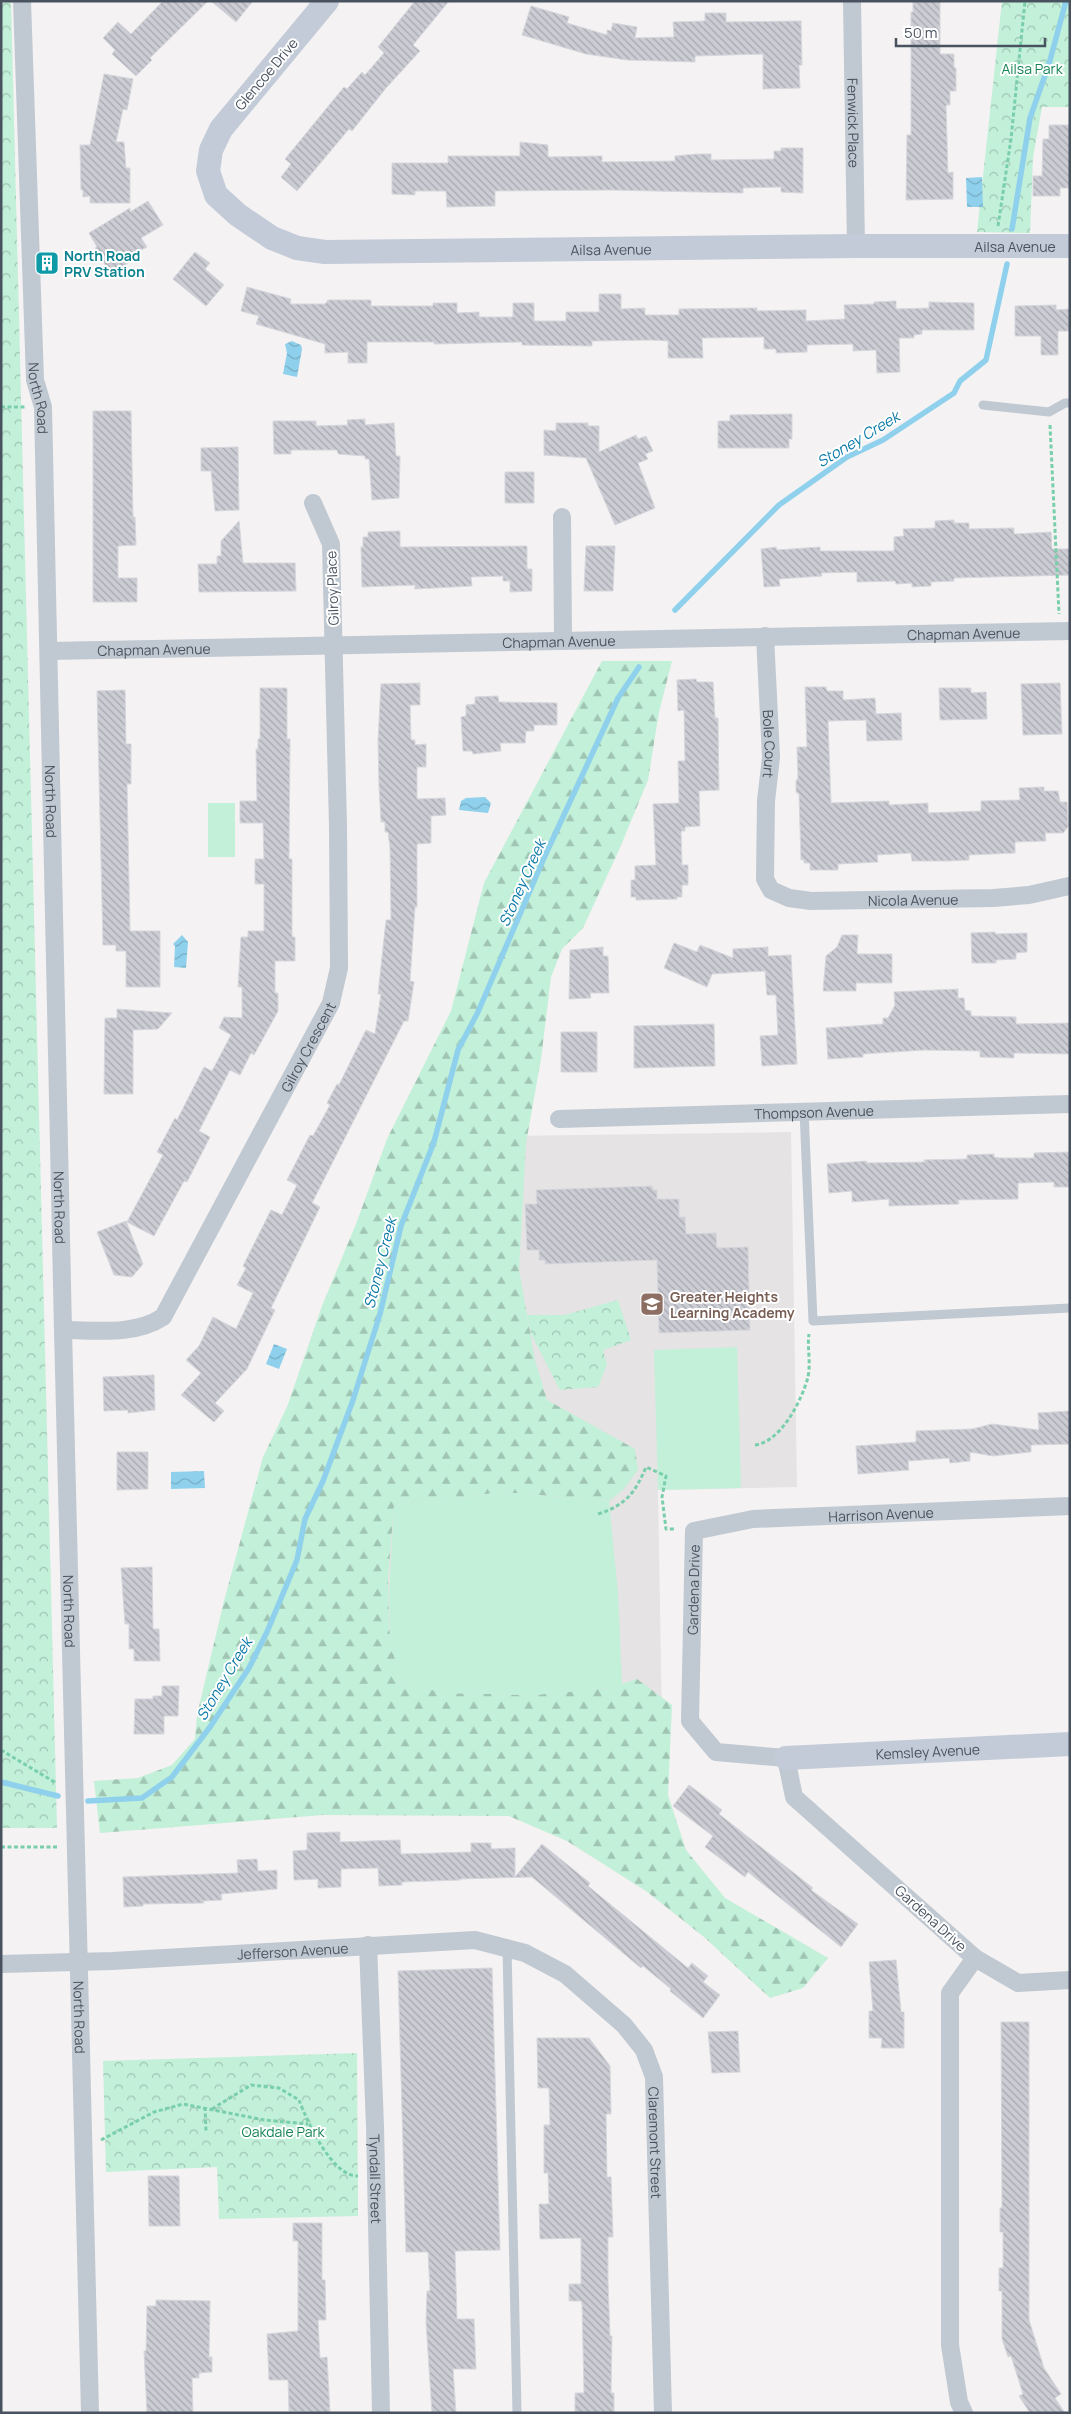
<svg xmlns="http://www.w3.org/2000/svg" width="1071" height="2414" viewBox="0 0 1071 2414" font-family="Manrope,sans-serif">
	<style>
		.education { fill: #e5e3e4 }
		.forest { fill: url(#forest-firs) }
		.park { fill: url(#park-crowns) }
		.pitch { fill: #c2f0d8 }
		.water { fill: url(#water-waves) }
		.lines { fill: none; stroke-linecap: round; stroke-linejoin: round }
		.stream { stroke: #8fd1ed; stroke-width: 5.5 }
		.building { fill: url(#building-back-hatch); stroke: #d6d7dd }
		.path { stroke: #79cfac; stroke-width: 3; stroke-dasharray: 4 2.5; stroke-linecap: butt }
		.lane { stroke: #c0c8d1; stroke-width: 9 }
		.street { stroke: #c0c8d1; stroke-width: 18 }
		.secondary { stroke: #c3cbd8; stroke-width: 24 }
		.labels { text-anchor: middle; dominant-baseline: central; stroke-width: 4; stroke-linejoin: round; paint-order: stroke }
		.park-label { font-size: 14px; fill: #178457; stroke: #fff }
		.street-label { font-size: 14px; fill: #495360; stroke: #fff }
		.culture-label { font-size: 14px; font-weight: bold; fill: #0d838f; stroke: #fff; text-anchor: start }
		.education-label { font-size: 14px; font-weight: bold; fill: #785e54; stroke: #fff; text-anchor: start }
		.water-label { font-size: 15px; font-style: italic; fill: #0c7aa8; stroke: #fff }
	</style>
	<defs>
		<pattern id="forest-firs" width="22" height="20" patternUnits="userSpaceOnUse" patternTransform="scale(1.25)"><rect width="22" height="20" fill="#c2f0d8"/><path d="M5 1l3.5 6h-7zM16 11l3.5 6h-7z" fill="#a0c5b3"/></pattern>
		<pattern id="park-crowns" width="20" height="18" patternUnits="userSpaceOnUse" patternTransform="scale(1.25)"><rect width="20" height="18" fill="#c2f0d8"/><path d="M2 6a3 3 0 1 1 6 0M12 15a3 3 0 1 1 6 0" fill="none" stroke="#a0c5b3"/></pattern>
		<pattern id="water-waves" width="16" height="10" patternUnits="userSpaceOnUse" patternTransform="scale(1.25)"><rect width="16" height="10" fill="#8fd1ed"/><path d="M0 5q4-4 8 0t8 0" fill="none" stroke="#77acc3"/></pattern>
		<pattern id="building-back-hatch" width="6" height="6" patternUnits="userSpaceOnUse" patternTransform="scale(1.25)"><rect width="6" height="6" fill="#cccdd4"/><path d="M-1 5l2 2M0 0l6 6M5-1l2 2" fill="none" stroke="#a8a9af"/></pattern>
	</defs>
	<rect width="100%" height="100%" fill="#f4f2f2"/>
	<path class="education" d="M791 1132 797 1487 658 1490 662 1726 361 1730 357 1475 507 1136Z"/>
	<path class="forest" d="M602 661H672L659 712 648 780 619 850 583 928 562 949 551 977 541 1059 526 1143 519 1270 535 1360 547 1400 635 1449 638 1470 623 1490 609 1501 503 1492 394 1505 388 1579 389 1629 400 1684 448 1693 534 1695 610 1688 637 1679 672 1705 668 1795 686 1850 725 1898 828 1958 803 1988 770 1998 704 1937 646 1891 567 1841 509 1816 323 1815 100 1833 94 1781 138 1778 172 1765 195 1739 197 1715 224 1601 263 1457 287 1407 322 1306 356 1224 387 1139 451 1011 484 883Z"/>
	<path class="park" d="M1 1H11L57 1828H1Z
		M1002 1H1070V107H1042L1033 157 1030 233 977 232Z
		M618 1300 631 1340 603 1350 607 1365 598 1387 560 1390 531 1334 527 1315H564Z
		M357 2053 358 2216 219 2219 217 2167 106 2172 103 2061Z"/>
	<path class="pitch" d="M208 803H235V857H208Z
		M737 1347 741 1488 658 1490 654 1350Z
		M503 1492 609 1501 618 1593 622 1684 610 1688 534 1695 448 1693 400 1684 390 1635 389 1594 394 1505Z"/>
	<path class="water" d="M982 177 983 207H967L966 178Z
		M292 341 301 345 302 349 297 377 283 374 287 353 285 344Z
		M485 797 491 803 488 813 459 810 461 801 466 798Z
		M182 935 188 942 186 968 174 967 175 946 173 944Z
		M274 1344 287 1349 279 1369 266 1364Z
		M204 1471 205 1488 171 1489V1472Z"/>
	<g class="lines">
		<path class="stream" d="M1012 229 1030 118 1049 64 1066 1
			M675 610 779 505 847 457 883 440 954 393 960 381 986 360 1007 264
			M1 1782 58 1796
			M88 1801 142 1798 172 1777 210 1727 249 1668 267 1632 297 1560 305 1519 323 1481 353 1400 380 1314 401 1226 434 1142 458 1050 478 1012 544 858 618 698 639 667"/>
	</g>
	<path class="building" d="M163 1H208L150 58 152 60 136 76 112 54 115 50 103 38 118 22 131 34Z
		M211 1H253L236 22Z
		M415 1H449L413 45 420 51 386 88 352 131 349 129 297 191 281 177 291 164 285 159 344 87 347 89 362 72 365 75 384 53 378 47Z
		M940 1V54H954V68H956V91H950V105H946L948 173 953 172V199L906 200 907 135H911V12H913V2Z
		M531 6 569 17 567 23 607 35V30L611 31 613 23 637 27 635 38 674 37 673 22 705 21V13H726V22L801 21 802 65H799L800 88 763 89V54L695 56V62L627 60 586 54 522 35Z
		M104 74 133 79 127 110 123 109 116 142H124L126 168H130V203H90V196L83 197V190H81L80 145H90Z
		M1049 125H1070V188H1060V196H1033V176H1042L1043 139H1049Z
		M520 142 548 145V157L602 156V162L675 161V156L697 154H711V160L774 159V151H781V148H803V193L781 192V187L743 188V193L611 190 495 191V206L447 207 446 191H415V195L392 194V163H448V156H520Z
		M148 201 163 225 141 238 147 247 137 252 140 256 126 264 127 269 113 278 95 248 97 247 89 233 130 208V212Z
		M195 252 210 263 205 269 224 285 206 306 173 279Z
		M247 287 291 299 290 304H325L328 300H371V306H433V303H457V313L479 312V317H513V303H534V321H566V312H599V294H621V309L645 308V315H679V309L757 308V311L806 310V321L845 319 844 305 874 304V302L896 301V309L929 308V302L974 303V330H922V334L914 335V338H899L900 372 877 373 876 350 853 351V344L807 345V352L776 353V349H764V337L702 338 703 358H668V341L652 340 592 341V346L522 345V342L434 344V342H367V363H348V352L325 353V344L256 324 259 316 241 311Z
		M1056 305V310L1070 309V331H1058V355H1041V336H1015V306Z
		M93 411H131L133 517H135L136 545 118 546V578H137V602H93Z
		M792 414V439H789V448H718V421H730V415Z
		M365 419V425L394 423 396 456H400L399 498 372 500 369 459H365V456L338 454 337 450H291V454H274L273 421H316V426L348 425 347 420Z
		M556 423H588V426H599V452L636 435 638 439 646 436 653 451 645 454 648 459 638 463 655 508 615 525 586 458 544 455V430L556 431Z
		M238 447 239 510 215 511 211 471H201V448Z
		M505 472H534V503H505Z
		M954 520V523H969V529L1014 528V534L1051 532 1052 549H1070V575L954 578V581L931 582V586L912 587V583L896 584 895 581 857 582V572L821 573 822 576 779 579 780 586 764 587 761 549 776 547 777 550 820 547V551H894V537L904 536 903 529 935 528V521Z
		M239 521 243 563H295L296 591 199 592 198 564H217V556H221V541Z
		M400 531V547L527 546V569H532V591L510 592V581H503V576L471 577 472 586 415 589V585L362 587 361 547H363V537H368V532Z
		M586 546H615L613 591H584Z
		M696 679 697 682H713L715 718H718L719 790 699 791 700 826 685 827V831H681L682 865H688V885H682V897H677V899L636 900V897H631V880H635V866L656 865 653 804 679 803 678 761H685L684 710 678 711 677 680Z
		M420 683V705H410L411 740H415V745L426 744V767H417V799L445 798 446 815 431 816V843L417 844V907H415L410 981 414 982 408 1021H404L312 1203 320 1207 271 1308 275 1310 247 1369 215 1403 224 1411 214 1422 181 1395 201 1373 186 1360 199 1346 213 1317 236 1329 253 1293 237 1285 246 1268 243 1266 271 1210 282 1215 297 1185 287 1180 310 1135 313 1136 330 1105 327 1103 337 1084 339 1085 366 1030 375 1034 381 994H378L386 920H391L390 847 388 832H385V822H381L379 786 378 740 381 684Z
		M1060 683 1062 734 1023 735 1021 684Z
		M805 687H826L827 691H843V700L875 698 876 714 901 713 902 740 867 741 866 720 828 721 831 803 889 801V805L928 803V813L981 811V801L1020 800 1019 788 1044 787V791H1058L1060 802H1067L1068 827 1063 833H1045L1046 841 1015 842V853L969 855V860L948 861H912L911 853 877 855 878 862 838 864V870H810V863H804V860H801L799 794 796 792V781L798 778 797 747H807Z
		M260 688H287V739H290L289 859H292V937H295V961H275V993H278V1011L254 1055 251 1053 240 1075 230 1070 199 1131 210 1137 187 1182 184 1181 154 1236 127 1222 163 1155 157 1152 175 1118 177 1120 204 1067 212 1071 231 1035 219 1028 224 1017 242 1018V987H238L241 937H248V931H264V884H255V859H264L263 823H240V801H257L256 749H258V739H260Z
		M939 688H971V693L986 692 987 719 940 720Z
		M125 690 126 744H131V784H127L130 931H160V987H126V951H116V945H103L97 691Z
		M498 696 499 702 557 703V725H534V731H526L525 743H500L501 751 473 754 472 751H463L461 717 466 716V705L475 704V697Z
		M995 932V934L1027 933V952L1016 953V959L996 960V963H972L971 933Z
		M842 935H858L857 954H892V983H856V991H823L826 956 837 947Z
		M674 943 697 952 700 945 733 958V949L751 948 768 947V956L791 955 797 1064 762 1066 760 1036 778 1035 776 995H767L765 971 712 974 707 987 664 968Z
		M603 947V956H608L609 993H590L591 998 569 999 570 950Z
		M958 989V998H964L965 1010 971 1011V1016L1016 1017V1024L1070 1023V1054L1014 1053V1058L980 1057V1051L924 1050 863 1054V1057L828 1059 826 1028 883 1024V1018H888L895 1005 894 992Z
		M117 1009 172 1013 158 1029 133 1030V1094H104L105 1018H117Z
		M714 1024 715 1066 634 1068V1026Z
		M561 1032H597V1072H561Z
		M1070 1152V1187H1054V1182L1018 1183V1199L958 1200 959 1204 889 1206V1199L852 1202V1191L829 1193 827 1164 866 1161 867 1163 925 1162 924 1160 967 1159V1155L994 1154V1157L1000 1158H1034V1153Z
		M652 1186 653 1190H657V1199H679V1217H685L686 1234 716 1233 717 1248 748 1247 750 1330 659 1333 657 1260 545 1264V1260H539V1250H527L525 1204H537L536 1190Z
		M126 1221 143 1264 132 1277 114 1275 97 1232Z
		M154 1375 155 1410 128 1413V1410L104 1411 103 1377Z
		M1070 1411V1444L1031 1445V1452L993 1456 970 1452V1461L950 1463 949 1458 908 1461 909 1470 858 1474 856 1446 916 1442V1431L972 1429 992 1424 1039 1430 1038 1413Z
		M117 1452H148V1489L117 1490Z
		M152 1567 153 1629H159L160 1661H134V1649H129V1624H125L121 1568Z
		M162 1686H179L178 1716H164V1734H134L135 1699H153V1696H162Z
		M689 1785 722 1810 719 1814 813 1888 811 1890 858 1924 841 1947 748 1872 745 1877 705 1847 713 1836 673 1806Z
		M340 1832V1842L400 1840 401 1854 471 1852V1843H491V1849L515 1848V1877L542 1844 590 1883 588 1886 688 1968 692 1963 708 1976 703 1982 720 1995 703 2018 670 1991 671 1989 643 1966 641 1968 532 1877 460 1879V1880L402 1882V1885L379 1886 378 1868 341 1869V1887L318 1888V1879L294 1880 293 1851 307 1850V1833Z
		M257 1859 258 1871 277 1870V1889L221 1894 222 1900 203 1901 204 1903 143 1904V1906L124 1907 123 1877 238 1873 237 1860Z
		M896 1960 901 2012H904V2048H881L882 2038H869V2011H873L869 1962Z
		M492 1968 500 2250 455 2251 457 2319H474L476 2369H453L456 2413H432L426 2322 427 2291H430L428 2252H406L398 1971Z
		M1001 2022H1029V2320L1044 2368 1061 2394 1055 2398 1065 2413H1030L1019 2396 1023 2394 1011 2356 1008 2357 1002 2339V2291H999V2268H1003V2232H1000V2208H1002Z
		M738 2031 740 2072 712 2073 708 2032Z
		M537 2038H589L610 2066 611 2114H606L607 2177H611L613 2237H608V2281L610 2336H612L611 2393H614V2413H575V2393H584L582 2304 581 2301H569V2284H581V2238L540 2239 539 2204H549L548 2173H544V2125H550L549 2088H538Z
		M148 2176H179L180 2226H149Z
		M293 2223H322V2280H325L326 2320H318L320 2358 327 2357 330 2413 289 2411 288 2380H269L267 2334 298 2331V2241H293Z
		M156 2300 210 2301 209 2357H212V2372L199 2373V2378H192L193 2413H147L144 2351H146L147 2306H156Z"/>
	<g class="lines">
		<path class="path" d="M998 226 1011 139 1025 1
			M1 407H25
			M1050 425 1059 614
			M755 1445C781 1442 802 1400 808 1377 811 1362 807 1347 809 1334
			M598 1514C626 1505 635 1493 646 1467L666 1476 662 1497 666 1529H676
			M1 1750 56 1783
			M1 1847H58
			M205 2107 206 2132
			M212 2109 251 2085 279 2088 299 2100C307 2121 332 2177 358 2176
			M101 2140 154 2112 183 2104 264 2120 308 2124"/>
		<path class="lane" d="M983 405 1049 412 1065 403H1070
			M804 1111 813 1321 1070 1308
			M507 1947 517 2413"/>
		<g class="street">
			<path id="s1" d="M22 1 35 380 43 407 63 1330 90 2413"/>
			<path id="s2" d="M852 1 856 246"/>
			<path d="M562 517 563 640"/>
			<path id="s3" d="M765 636 771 757 766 801 765 879 771 890 789 898 811 901 993 898 1029 895 1069 886"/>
			<path id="s4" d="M49 651 1070 631"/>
			<path id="s5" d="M559 1119 1070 1104"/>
			<path id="s6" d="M63 1330C95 1330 134 1336 163 1317L331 1003 339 968 338 826 331 544 313 503"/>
			<path id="s7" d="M368 1945 375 2126 381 2413"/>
			<path d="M975 1958 1018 1983 1070 1980"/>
			<path id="s8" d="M1 1964 112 1961 475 1940 525 1953 565 1974 624 2025 644 2050 654 2077 663 2413"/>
			<path id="s9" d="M964 2413 959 2402 950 2345V1993L975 1958 794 1797 786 1758 716 1752 690 1721 694 1531 753 1519 1070 1506"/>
		</g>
		<g class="secondary">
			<path id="s10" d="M327 1 221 129 211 150 208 171 216 195 238 215 272 238 297 248 325 252 856 246H1070"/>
			<path id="s11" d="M786 1758 1070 1744"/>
		</g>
	</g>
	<defs>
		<g id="building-square" transform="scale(1.25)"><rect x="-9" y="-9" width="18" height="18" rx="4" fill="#0f9aa8" stroke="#fff"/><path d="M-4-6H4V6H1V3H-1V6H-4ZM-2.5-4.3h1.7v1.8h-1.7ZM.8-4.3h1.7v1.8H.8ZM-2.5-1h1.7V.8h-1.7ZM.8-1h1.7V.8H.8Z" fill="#fff"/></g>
		<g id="school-square" transform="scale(1.25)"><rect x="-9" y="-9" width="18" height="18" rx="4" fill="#8d6e63" stroke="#fff"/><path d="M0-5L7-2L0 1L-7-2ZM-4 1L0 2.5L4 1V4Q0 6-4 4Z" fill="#fff"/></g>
	</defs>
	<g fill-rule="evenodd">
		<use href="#building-square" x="47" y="263"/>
		<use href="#school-square" x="652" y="1304"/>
	</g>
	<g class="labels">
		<g class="park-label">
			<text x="1032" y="68">Ailsa Park</text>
			<text x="283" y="2131">Oakdale Park</text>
		</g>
		<g class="street-label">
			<text transform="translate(266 74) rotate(-50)">Glencoe Drive</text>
			<text stroke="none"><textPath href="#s2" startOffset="122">Fenwick Place</textPath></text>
			<text stroke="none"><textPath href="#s10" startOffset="1052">Ailsa Avenue</textPath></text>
			<text stroke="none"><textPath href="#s10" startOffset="648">Ailsa Avenue</textPath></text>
			<text stroke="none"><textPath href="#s1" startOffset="398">North Road</textPath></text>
			<text transform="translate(332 588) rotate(-92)">Gilroy Place</text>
			<text stroke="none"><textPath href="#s4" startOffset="915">Chapman Avenue</textPath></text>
			<text stroke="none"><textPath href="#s4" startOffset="510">Chapman Avenue</textPath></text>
			<text stroke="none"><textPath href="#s4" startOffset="105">Chapman Avenue</textPath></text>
			<text stroke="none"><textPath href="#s3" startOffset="108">Bole Court</textPath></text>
			<text stroke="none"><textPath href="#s1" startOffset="802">North Road</textPath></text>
			<text stroke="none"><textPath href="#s3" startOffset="400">Nicola Avenue</textPath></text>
			<text stroke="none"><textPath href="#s6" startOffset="409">Gilroy Crescent</textPath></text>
			<text stroke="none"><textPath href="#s5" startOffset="255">Thompson Avenue</textPath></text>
			<text stroke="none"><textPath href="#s1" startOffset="1208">North Road</textPath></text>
			<text stroke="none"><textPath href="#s9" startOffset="1236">Harrison Avenue</textPath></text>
			<text stroke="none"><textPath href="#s9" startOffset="989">Gardena Drive</textPath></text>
			<text stroke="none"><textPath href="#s1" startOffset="1612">North Road</textPath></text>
			<text stroke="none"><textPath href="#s11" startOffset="142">Kemsley Avenue</textPath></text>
			<text transform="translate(931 1918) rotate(42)">Gardena Drive</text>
			<text stroke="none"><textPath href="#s8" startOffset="292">Jefferson Avenue</textPath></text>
			<text stroke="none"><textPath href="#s1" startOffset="2018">North Road</textPath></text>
			<text stroke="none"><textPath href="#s8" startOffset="776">Claremont Street</textPath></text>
			<text stroke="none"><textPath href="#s7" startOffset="234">Tyndall Street</textPath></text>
		</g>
		<g class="culture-label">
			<text x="64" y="255">North Road<tspan x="64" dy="16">PRV Station</tspan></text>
		</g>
		<g class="education-label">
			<text x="670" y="1296">Greater Heights<tspan x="670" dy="16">Learning Academy</tspan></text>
		</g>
		<g class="water-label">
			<text transform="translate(858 439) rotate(-31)">Stoney Creek</text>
			<text transform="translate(522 883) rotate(-66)">Stoney Creek</text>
			<text transform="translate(380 1263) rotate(-76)">Stoney Creek</text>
			<text transform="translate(224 1679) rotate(-59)">Stoney Creek</text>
		</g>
	</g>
	<rect width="1071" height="2414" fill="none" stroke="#495360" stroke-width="5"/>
	<path d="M896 38v8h149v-8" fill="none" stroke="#495360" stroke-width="2.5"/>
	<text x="904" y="38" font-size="15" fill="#495360" stroke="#ffffff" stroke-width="4" paint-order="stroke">50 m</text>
</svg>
